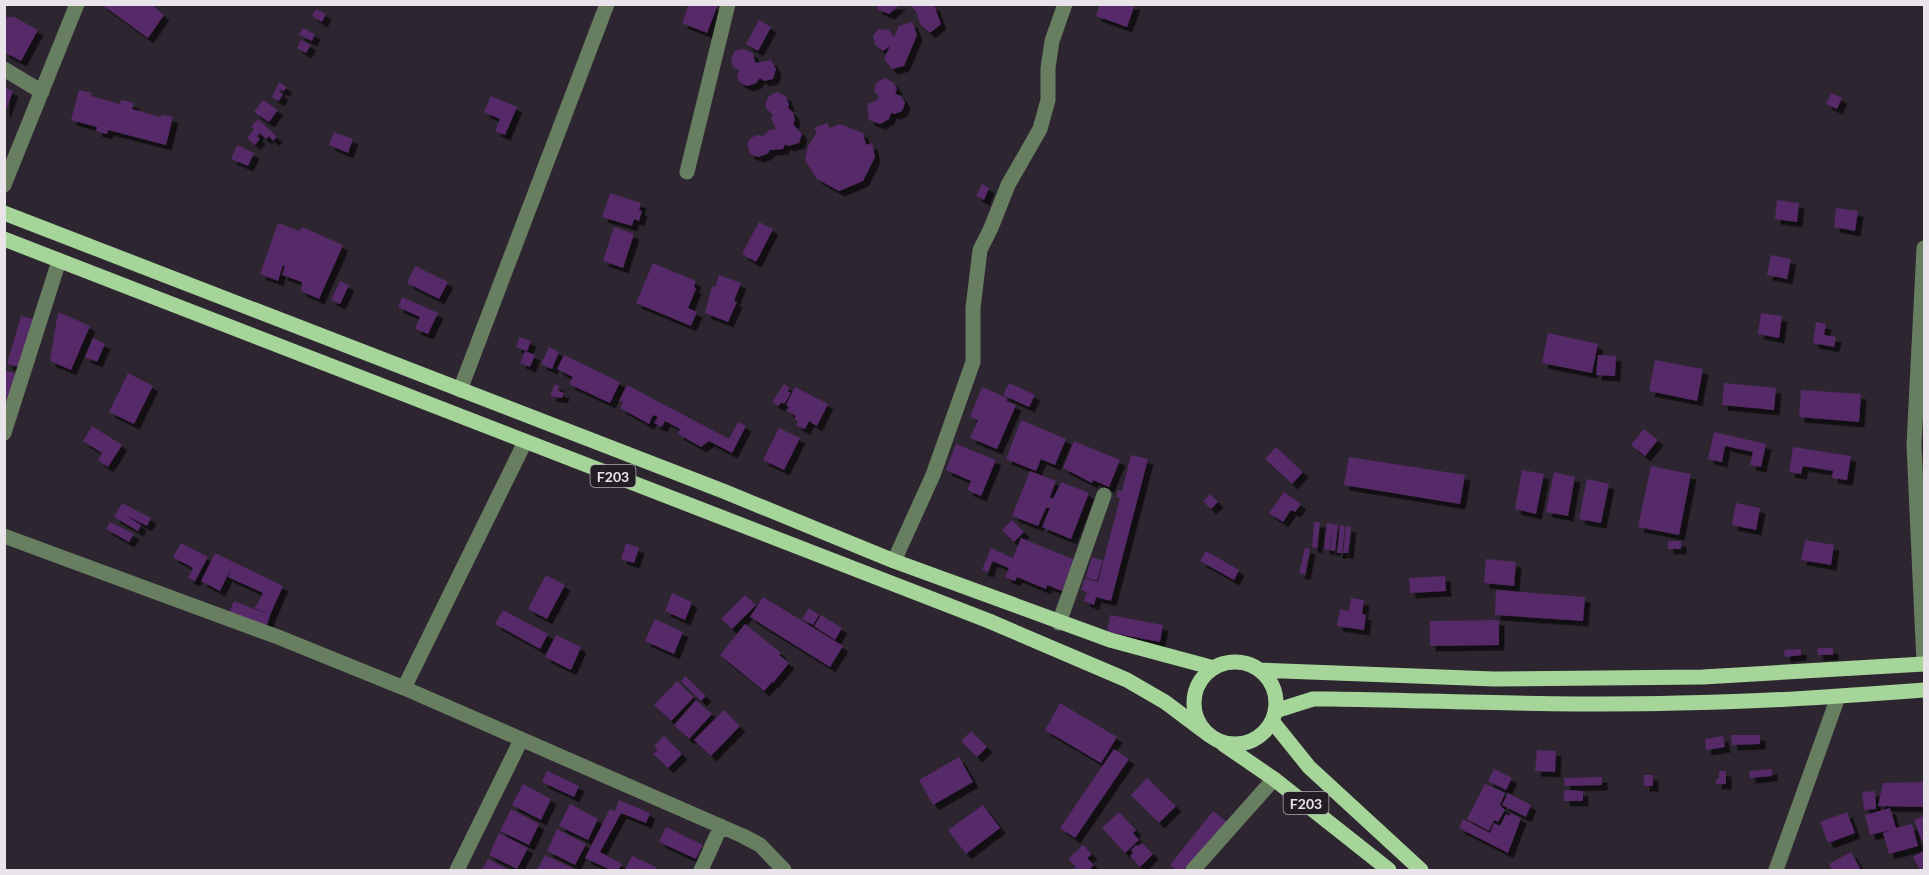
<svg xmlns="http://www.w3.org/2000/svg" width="1929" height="875" viewBox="0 0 1929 875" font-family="Lato,sans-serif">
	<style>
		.building { fill: #562968; filter: url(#shadow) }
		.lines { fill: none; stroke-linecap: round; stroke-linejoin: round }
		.minor { stroke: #677e61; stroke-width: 15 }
		.major { stroke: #a5d598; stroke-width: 15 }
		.labels { text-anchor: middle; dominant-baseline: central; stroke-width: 6; stroke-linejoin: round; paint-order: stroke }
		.shield { fill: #231d26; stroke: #ada8af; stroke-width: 1.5 }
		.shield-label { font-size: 14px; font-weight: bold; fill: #e8e4ea }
	</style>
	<defs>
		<filter id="shadow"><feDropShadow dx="5.5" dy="5.5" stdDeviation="0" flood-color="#0009"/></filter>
	</defs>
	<rect width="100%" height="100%" fill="#2d2630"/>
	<path class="building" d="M101 4H151L164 15 148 38Z
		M689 4H718L707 33 682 23Z
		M878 4H901L889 14 877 9Z
		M1100 4H1135L1127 27 1096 16Z
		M909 5H934L941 24 930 33 920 24 916 11Z
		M316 9 326 14 322 22 312 16Z
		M8 17H14L38 30 21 61 4 52V19Z
		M759 20 771 27 758 51 746 44Z
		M912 22 917 35 904 66 892 69 884 59 890 46 883 51 875 45 873 36 878 29 889 30 894 37 899 26Z
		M303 28 315 34 312 41 299 35Z
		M301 40 311 45 306 53 297 48Z
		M743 49 753 53 755 63 771 60 776 69 773 79 764 81 760 78 756 83 747 86 739 82 737 75 739 70 733 67 731 58 735 51Z
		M885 78 893 82 897 89 895 94 901 96 905 103 902 111 895 114 891 113 889 119 880 124 869 120 867 104 876 101 879 97 874 91 876 83Z
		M279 82 287 87 284 91 280 89 279 92 283 94 279 101 272 97Z
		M4 87 13 91 5 113H4Z
		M79 90 92 93 91 96 120 104 121 100 134 103 132 109 160 117 162 115 173 117 166 145 108 130 107 134 96 131 97 127 71 120Z
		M777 92 786 96 789 105 788 108 793 112 795 120 793 124 802 134 799 143 788 146 785 144 783 149 770 150 767 154 758 157 750 154 747 144 751 138 757 135 763 136 769 130 776 129 771 118 773 115 766 108V102L769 96Z
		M1831 93 1842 98 1837 109 1826 104Z
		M491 96 517 107 505 135 495 131 500 119 484 112Z
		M263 100 278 110 269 122 254 112Z
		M258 119 277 137 273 141 269 136 266 139 259 133 257 136 260 139 255 145 247 138 254 129 251 127Z
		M827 123 830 128 840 124 863 133 866 145 872 143 875 157 863 181 839 191 817 179 805 160 808 146 817 133 814 128Z
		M334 132 353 139 348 153 329 145Z
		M237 145 254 153 248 166 231 159Z
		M982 184 989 188 984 200 976 196Z
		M610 193 641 203 639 210 642 211 639 221 634 219 632 226 602 217Z
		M1777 200 1799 203 1797 222 1775 219Z
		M1836 208 1858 211 1855 231 1834 227Z
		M759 222 773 229 756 262 742 254Z
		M278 223 299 231 302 227 343 245 319 299 301 291 302 282 282 275 285 266 283 265 278 281 260 274Z
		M614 227 634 234 623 268 603 261Z
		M1771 255 1791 259 1787 279 1767 275Z
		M653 263 696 281 694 286 696 289 688 308 697 312 691 326 636 303Z
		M415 266 448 282 439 299 407 283Z
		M719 275 741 283 734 301 737 302 728 322 705 313 712 286 715 287Z
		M340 281 349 285 340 304 331 300Z
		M402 297 438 313 428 334 415 329 420 317 398 307Z
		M58 312 90 326 71 370 50 361Z
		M1761 313 1782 316 1779 338 1758 334Z
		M21 316 33 319 18 367 7 364Z
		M1816 322 1826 324 1824 335 1836 337 1834 347 1813 343Z
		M1548 333 1598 344 1592 373 1542 363Z
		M519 337 531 341 527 351 516 347Z
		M93 338 105 344 97 362 85 357Z
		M549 347 559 352 552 369 541 364Z
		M525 351 535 355 530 367 520 363Z
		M564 355 620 382 610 403 569 384 573 377 557 369Z
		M1598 355 1616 356 1615 376 1596 375Z
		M1655 360 1703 369 1697 401 1649 391Z
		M4 370 17 374 4 412Z
		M128 373 153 386 134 424 109 412Z
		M1009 383 1035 395 1029 407 1003 395Z
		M1724 383 1776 388 1774 410 1722 405Z
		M555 384 559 386 558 391 564 393 562 398 550 396Z
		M784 384 790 388 787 391 791 393 784 404 781 402 779 406 772 402Z
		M627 385 729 439 738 422 746 426 732 453 709 441 701 447 678 434 680 429 665 421 662 427 654 423 658 417 653 415 649 424 620 408 623 402 619 401Z
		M795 387 828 404 817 426 809 421 805 429 796 425 798 421 794 419 796 416 787 411 789 407 786 405Z
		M982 387 1007 398 1006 401 1016 405 997 449 970 438 978 420 970 417Z
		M1801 390 1861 394 1859 422 1799 417Z
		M1021 420 1066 439 1055 465 1041 459 1036 471 1006 459Z
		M92 426 122 445 108 467 98 460 102 453 83 441Z
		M779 428 800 438 784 470 763 460Z
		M1644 429 1658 440 1645 456 1631 445Z
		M1714 432 1766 444 1761 467 1750 465 1753 452 1725 446 1722 462 1708 459Z
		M1074 441 1120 460 1109 487 1093 480 1092 483 1063 468Z
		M956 444 996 460 981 496 967 490 971 481 946 470Z
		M1276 447 1303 472 1292 484 1265 459Z
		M1793 447 1851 456 1847 480 1832 478 1833 471 1803 466 1801 474 1789 472Z
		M1131 455 1148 459 1111 601 1096 597 1094 605 1084 601 1087 592 1081 590 1085 578 1098 582 1120 498 1116 497 1118 490 1122 491Z
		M1349 457 1465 475 1460 504 1344 485Z
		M1651 466 1691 474 1679 535 1638 527Z
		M1522 470 1544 474 1536 514 1515 509Z
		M1030 471 1056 481 1050 497 1053 499 1061 482 1089 493 1071 539 1042 527 1050 508H1046L1038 526 1012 516Z
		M1554 472 1575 477 1568 516 1546 512Z
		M1587 479 1609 484 1601 523 1579 519Z
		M1284 492 1301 504 1295 512 1291 510 1283 522 1269 513Z
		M1210 494 1218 502 1211 509 1203 501Z
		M122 503 151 518 147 526 123 514 141 525 138 531 114 517Z
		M1736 503 1760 508 1756 530 1732 525Z
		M1012 520 1024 532 1014 542 1002 530Z
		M110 522 134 534 129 542 106 529Z
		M1314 522H1320L1317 548 1312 547Z
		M1327 523 1333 524 1329 550 1324 549Z
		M1333 524 1338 525 1335 551 1330 550Z
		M1340 525 1345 526 1342 553H1337Z
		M1346 526 1351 527 1348 553H1343Z
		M1021 538 1075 560 1062 591 1047 585 1046 589 1017 577 1015 581 1005 577 1009 568 992 561 988 572 982 570 991 548 1013 558Z
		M1805 540 1834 545 1831 565 1801 560Z
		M1668 541H1681V549H1668Z
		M181 543 208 557 195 581 188 578 193 568 173 557Z
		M626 543 639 548 634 563 621 559Z
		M1305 548 1310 549 1305 575 1299 573Z
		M1206 551 1239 570 1234 580 1200 561Z
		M215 553 283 586 270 615 266 628 228 614 234 601 267 614 255 608 263 593 228 577 231 568 220 591 201 581Z
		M1092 557 1103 561 1097 581 1086 577Z
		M1486 559 1516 562 1514 586 1484 583Z
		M546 575 565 585 547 619 528 609Z
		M1445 576 1446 591 1410 593 1409 578Z
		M1496 590 1585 597 1583 621 1495 615Z
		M672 593 692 602 685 620 665 611Z
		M745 595 756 605 732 629 721 619Z
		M763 597 843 646 830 667 750 617Z
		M1351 598 1364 600 1362 614 1366 615 1364 630 1337 626 1340 609 1349 611Z
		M809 608 819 615 813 625 802 619Z
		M503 610 548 634 540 649 495 624Z
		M821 615 842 628 835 640 814 626Z
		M1110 615 1163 625 1160 642 1107 632Z
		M655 619 683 632 674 654 645 641Z
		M1499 620V645L1430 646V621Z
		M745 624 781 653 779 655 789 663 773 683 772 682 764 691 720 655Z
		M556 635 581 647 571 670 545 657Z
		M1817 648H1833V655H1818Z
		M1801 649V655L1785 657 1784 650Z
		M685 676 706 696 701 701 681 681Z
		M677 681 694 697 671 721 654 705Z
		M696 700 712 714 689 739 674 725Z
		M1060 703 1117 737 1101 763 1045 730Z
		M724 710 740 726 711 756 694 740Z
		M971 731 987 747 977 757 961 741Z
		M1731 735H1760V744L1732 745Z
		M664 736 682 754 668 768 653 754 658 750 654 746Z
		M1723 736 1725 747 1706 750 1705 739Z
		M1114 749 1129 759 1075 838 1060 828Z
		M1537 750 1556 751 1555 772 1535 771Z
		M959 757 973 782 933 805 919 780Z
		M1494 769 1512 778 1506 790 1488 781Z
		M1772 769V776L1750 778 1749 771Z
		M547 771 579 786 574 797 542 782Z
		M1719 771H1726V784H1716V779H1719Z
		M1644 775H1653V786H1644Z
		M1602 777V785L1565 786 1564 778Z
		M1147 778 1176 806 1159 823 1131 795Z
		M1924 782V807L1878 806 1883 783Z
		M523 784 551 799 541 820 512 805Z
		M1485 784 1505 793 1500 805 1505 810 1498 822 1494 820 1489 831 1467 819Z
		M1564 790 1583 791V801H1564Z
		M1875 791 1876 809 1864 810 1862 792Z
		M1508 793 1531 805 1526 817 1502 805Z
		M619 800 650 813 646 823 621 813 600 852 622 864 618 870H611L585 858 610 809 615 811Z
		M570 804 598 819 588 840 559 826Z
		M983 805 1000 828 966 854 948 830Z
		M1890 808 1896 828 1912 824 1918 846 1889 854 1883 833 1890 830 1870 835 1865 815Z
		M511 809 539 824 529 845 500 831Z
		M1213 811 1227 822 1187 870H1177L1170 865Z
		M1119 812 1136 830 1133 833 1139 840 1125 853 1102 828Z
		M1847 812 1855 833 1828 843 1820 822Z
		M1511 813 1521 818 1508 853 1459 828 1463 819 1490 833 1494 823 1500 826 1506 814 1510 816Z
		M1924 816V846L1914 820Z
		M666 827 703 845 696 859 659 842Z
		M557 829 586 844 575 865 547 851Z
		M499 833 528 848 517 869 489 855Z
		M1142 843 1153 854 1140 867 1130 856 1133 853 1131 850 1136 845 1138 846Z
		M1083 845 1092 854 1087 858 1094 865 1089 870H1071L1076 867 1068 859Z
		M1924 851V870H1920L1913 857Z
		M1851 852 1861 870H1832L1829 864Z
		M545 855 574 869 573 870H537Z
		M632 856 656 867 655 870H625Z
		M488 859 509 870H482Z"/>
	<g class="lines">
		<path class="minor" d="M4 69 42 92
			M687 172 728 4
			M4 185 77 4
			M460 390 607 4
			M4 433 59 261
			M525 442 404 688 743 836 760 845 784 870
			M4 536 278 637 404 688
			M894 561 933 475 973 362V308L980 250 991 228 1008 185 1040 129 1048 100V68L1052 41 1065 4
			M1059 623 1104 495
			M1924 664 1914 445 1924 248
			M457 870 521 740
			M701 870 721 826
			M1193 870 1274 779
			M1776 870 1838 697"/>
		<path class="major" d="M4 213 723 491 894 561 1110 640 1214 668
			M4 239 989 621 1127 680 1165 702 1209 735
			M1194 703a41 41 0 1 1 82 0a41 41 0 1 1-82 0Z
			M1259 670 1494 679 1703 677 1924 664
			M1275 711 1313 699H1332C1447 701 1563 706 1678 703 1761 702 1843 696 1924 690
			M1272 721 1309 767 1421 870
			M1223 744 1274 779 1389 870"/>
	</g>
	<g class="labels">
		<g class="shield">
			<rect x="590.5" y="465" width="45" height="22" rx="4.5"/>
			<rect x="1283.5" y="792" width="45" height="22" rx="4.5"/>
		</g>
		<g class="shield-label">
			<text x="613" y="476">F203</text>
			<text x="1306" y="803">F203</text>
		</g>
	</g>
	<rect width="1929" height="875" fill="none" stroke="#e8e4ea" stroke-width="12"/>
</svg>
